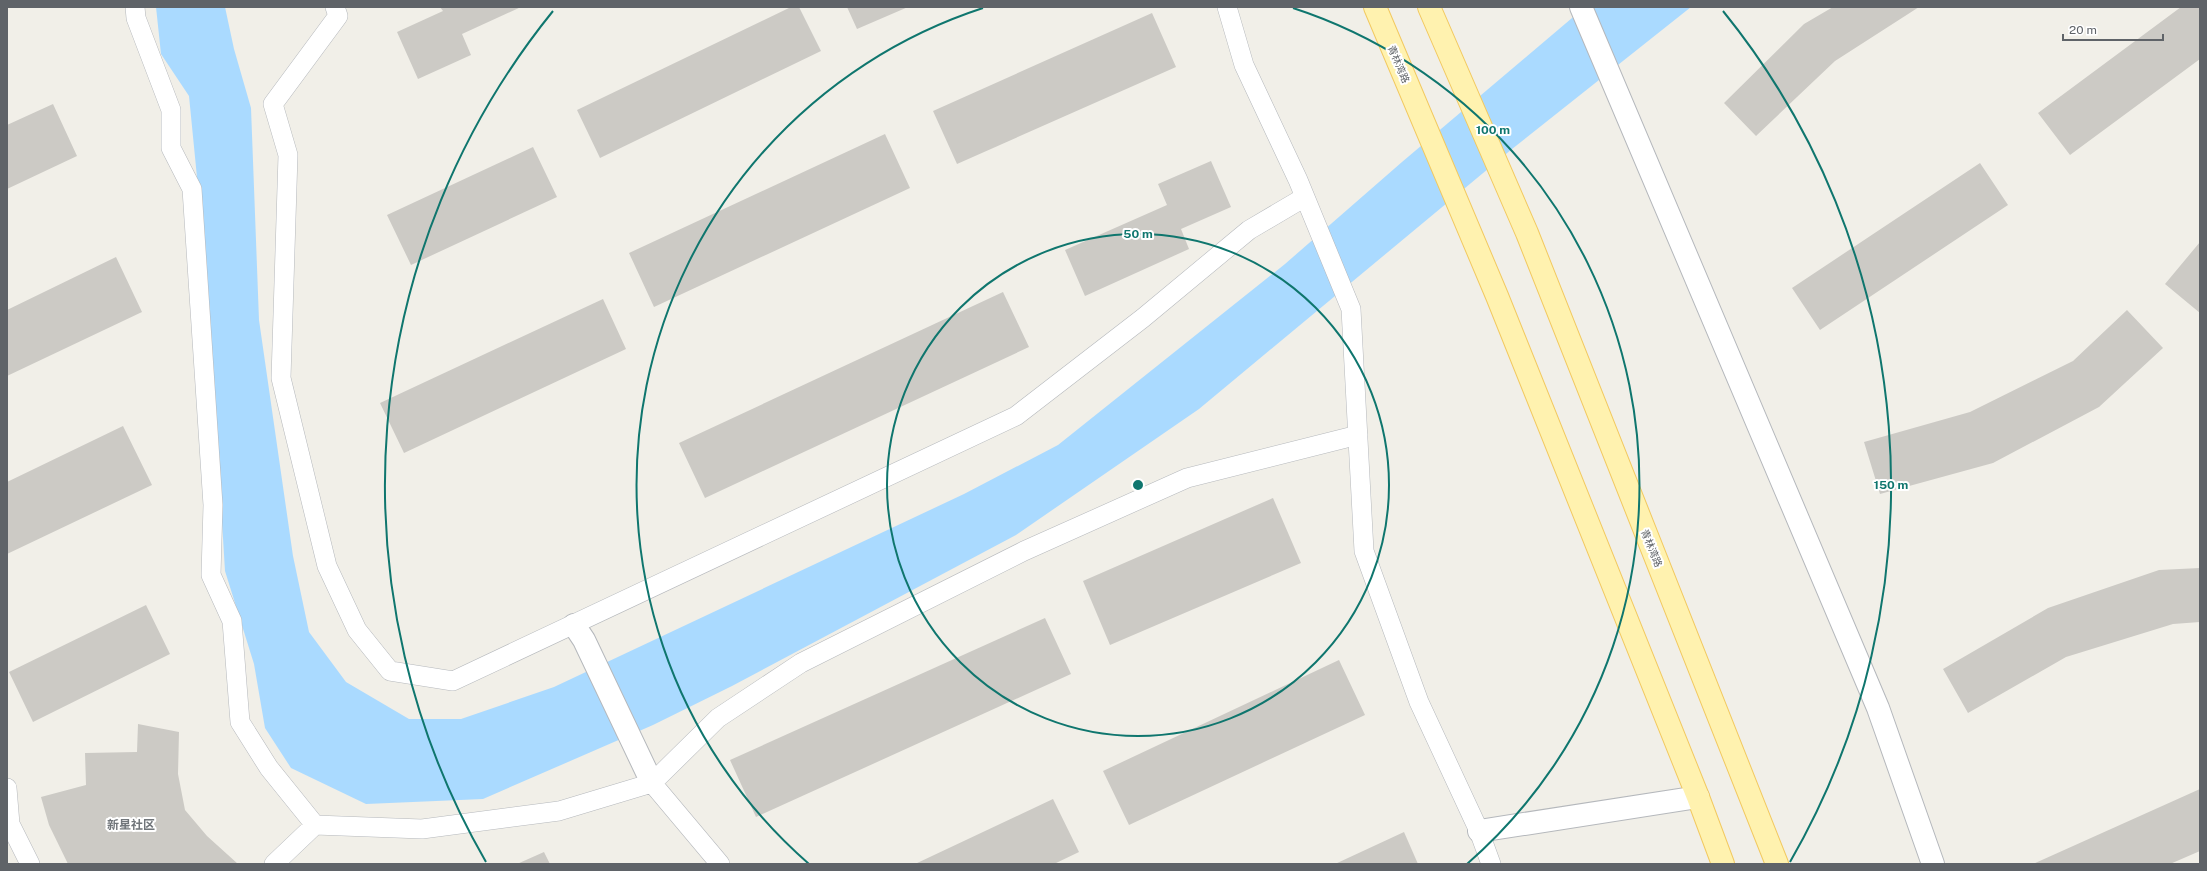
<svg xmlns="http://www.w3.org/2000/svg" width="2207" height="871" viewBox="0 0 2207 871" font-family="'Public Sans','Noto Sans SC',sans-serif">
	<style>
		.water { fill: #aadaff }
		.building { fill: #cccac5 }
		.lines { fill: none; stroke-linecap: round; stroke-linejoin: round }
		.service-casing { stroke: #b5b8bc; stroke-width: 20 }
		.minor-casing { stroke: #b5b8bc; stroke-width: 24 }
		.primary-casing { stroke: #f2c960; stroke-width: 24 }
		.service { stroke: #fff; stroke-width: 19 }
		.minor { stroke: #fff; stroke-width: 22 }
		.primary { stroke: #fff2af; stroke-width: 22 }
		.ring { fill: none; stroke: #0f766e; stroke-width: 2 }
		.labels { text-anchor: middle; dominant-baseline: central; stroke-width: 4; stroke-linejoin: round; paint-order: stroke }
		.street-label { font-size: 10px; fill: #5f6368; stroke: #fff }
		.quarter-label { font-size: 12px; font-weight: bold; fill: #70757a; stroke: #fff }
		.centre { fill: #0f766e; stroke: #fff; stroke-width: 2 }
		.ring-label { font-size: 12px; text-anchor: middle; font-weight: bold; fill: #0f766e; stroke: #fff; stroke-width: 4; stroke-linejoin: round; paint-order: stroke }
	</style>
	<rect width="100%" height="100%" fill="#f1efe8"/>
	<path class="water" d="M156 7H225L234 49 251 108 259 320 293 556 309 632 346 682 409 719H461L554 687 964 494 1058 445 1285 264 1402 162 1585 7H1691L1512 149 1199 409 1016 535 732 686 653 725 483 799 366 804 291 768 265 728 254 664 225 571 208 289 189 96 161 54Z"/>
	<path class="building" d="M440 7H521L462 34 471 55 418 79 397 32 443 11Z
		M791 7H799L821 51 600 158 577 110Z
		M847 7H908L857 29Z
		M1833 7H1919L1835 61 1756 136 1724 103 1804 24Z
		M2181 7H2200V59L2070 155 2038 113Z
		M1152 13 1176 67 957 164 933 111Z
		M53 104 77 156 7 189V125Z
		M885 134 910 188 654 307 629 253Z
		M533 147 557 197 411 265 387 215Z
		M1211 161 1231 207 1181 229 1189 249 1085 296 1065 250 1167 205 1158 184Z
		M1980 163 2008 205 1820 330 1792 288Z
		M2200 242V313L2165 284Z
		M116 257 142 312 7 376V310Z
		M1003 292 1029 347 705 498 679 443Z
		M603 299 626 349 404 453 380 403Z
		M2127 310 2163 348 2099 407 1993 463 1880 494 1864 442 1970 412 2073 361Z
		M123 426 152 485 7 554V482Z
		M1273 498 1301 563 1110 645 1083 581Z
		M2200 568V622L2173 624 2066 657 1968 713 1943 669 2048 608 2159 570Z
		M146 605 170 654 33 722 9 672Z
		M1045 618 1071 674 756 817 730 760Z
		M1339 660 1365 715 1129 825 1103 771Z
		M138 724 179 732 178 774 185 810 207 836 238 864H68L49 825 41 797 86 785 85 753 137 752Z
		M2200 789V851L2170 864H2033Z
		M1053 799 1079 852 1054 864H915Z
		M1404 832 1418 864H1335Z
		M544 852 550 864H517Z"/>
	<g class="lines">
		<g class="service-casing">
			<path id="service" d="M135 7 136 18 171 110V148L192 189 213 505 211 575 232 621 240 722 269 768 315 825
				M335 7 338 16 273 104 288 155 281 378 327 566 357 630 390 671 453 681 1016 416 1143 318 1249 230 1305 197
				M1227 7 1244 65 1298 180 1351 309 1364 551 1419 702 1479 831 1491 864
				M652 783 720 864
				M7 788 10 824 30 864
				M274 864 315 825 422 829 559 811 652 783 718 718 801 663 1024 551 1187 478 1358 435"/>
		</g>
		<g class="minor-casing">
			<path id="minor" d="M1581 7 1878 708 1933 864
				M574 625 584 640 652 783
				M1479 831 1698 797"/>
		</g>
		<g class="primary-casing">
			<path id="primary" d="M1375 7 1497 296 1698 797 1723 864
				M1429 7 1527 233 1777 864"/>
		</g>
		<use href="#service" class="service"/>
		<use href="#minor" class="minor"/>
		<use href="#primary" class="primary"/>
	</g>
	<g class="ring">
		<circle cx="1138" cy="485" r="251"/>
		<path d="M809 864A502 502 0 0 1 983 8M1293 8A502 502 0 0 1 1467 864"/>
		<path d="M486 862A753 753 0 0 1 553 11M1723 11A753 753 0 0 1 1790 862"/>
	</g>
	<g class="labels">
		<g class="street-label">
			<text transform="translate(1399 64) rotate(67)">青林湾路</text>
			<text transform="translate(1652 548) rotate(68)">青林湾路</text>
		</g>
		<g class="quarter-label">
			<text x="131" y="825">新星社区</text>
		</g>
	</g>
	<circle cx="1138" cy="485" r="6" class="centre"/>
	<g class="ring-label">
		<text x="1493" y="134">100 m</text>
		<text x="1138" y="238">50 m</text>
		<text x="1891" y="489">150 m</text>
	</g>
	<rect width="2207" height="871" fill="none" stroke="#5f6368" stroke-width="16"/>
	<path d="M2063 34v6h100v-6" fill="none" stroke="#5f6368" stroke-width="2"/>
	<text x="2069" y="34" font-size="12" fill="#5f6368" stroke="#ffffff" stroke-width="3" paint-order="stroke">20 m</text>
</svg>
